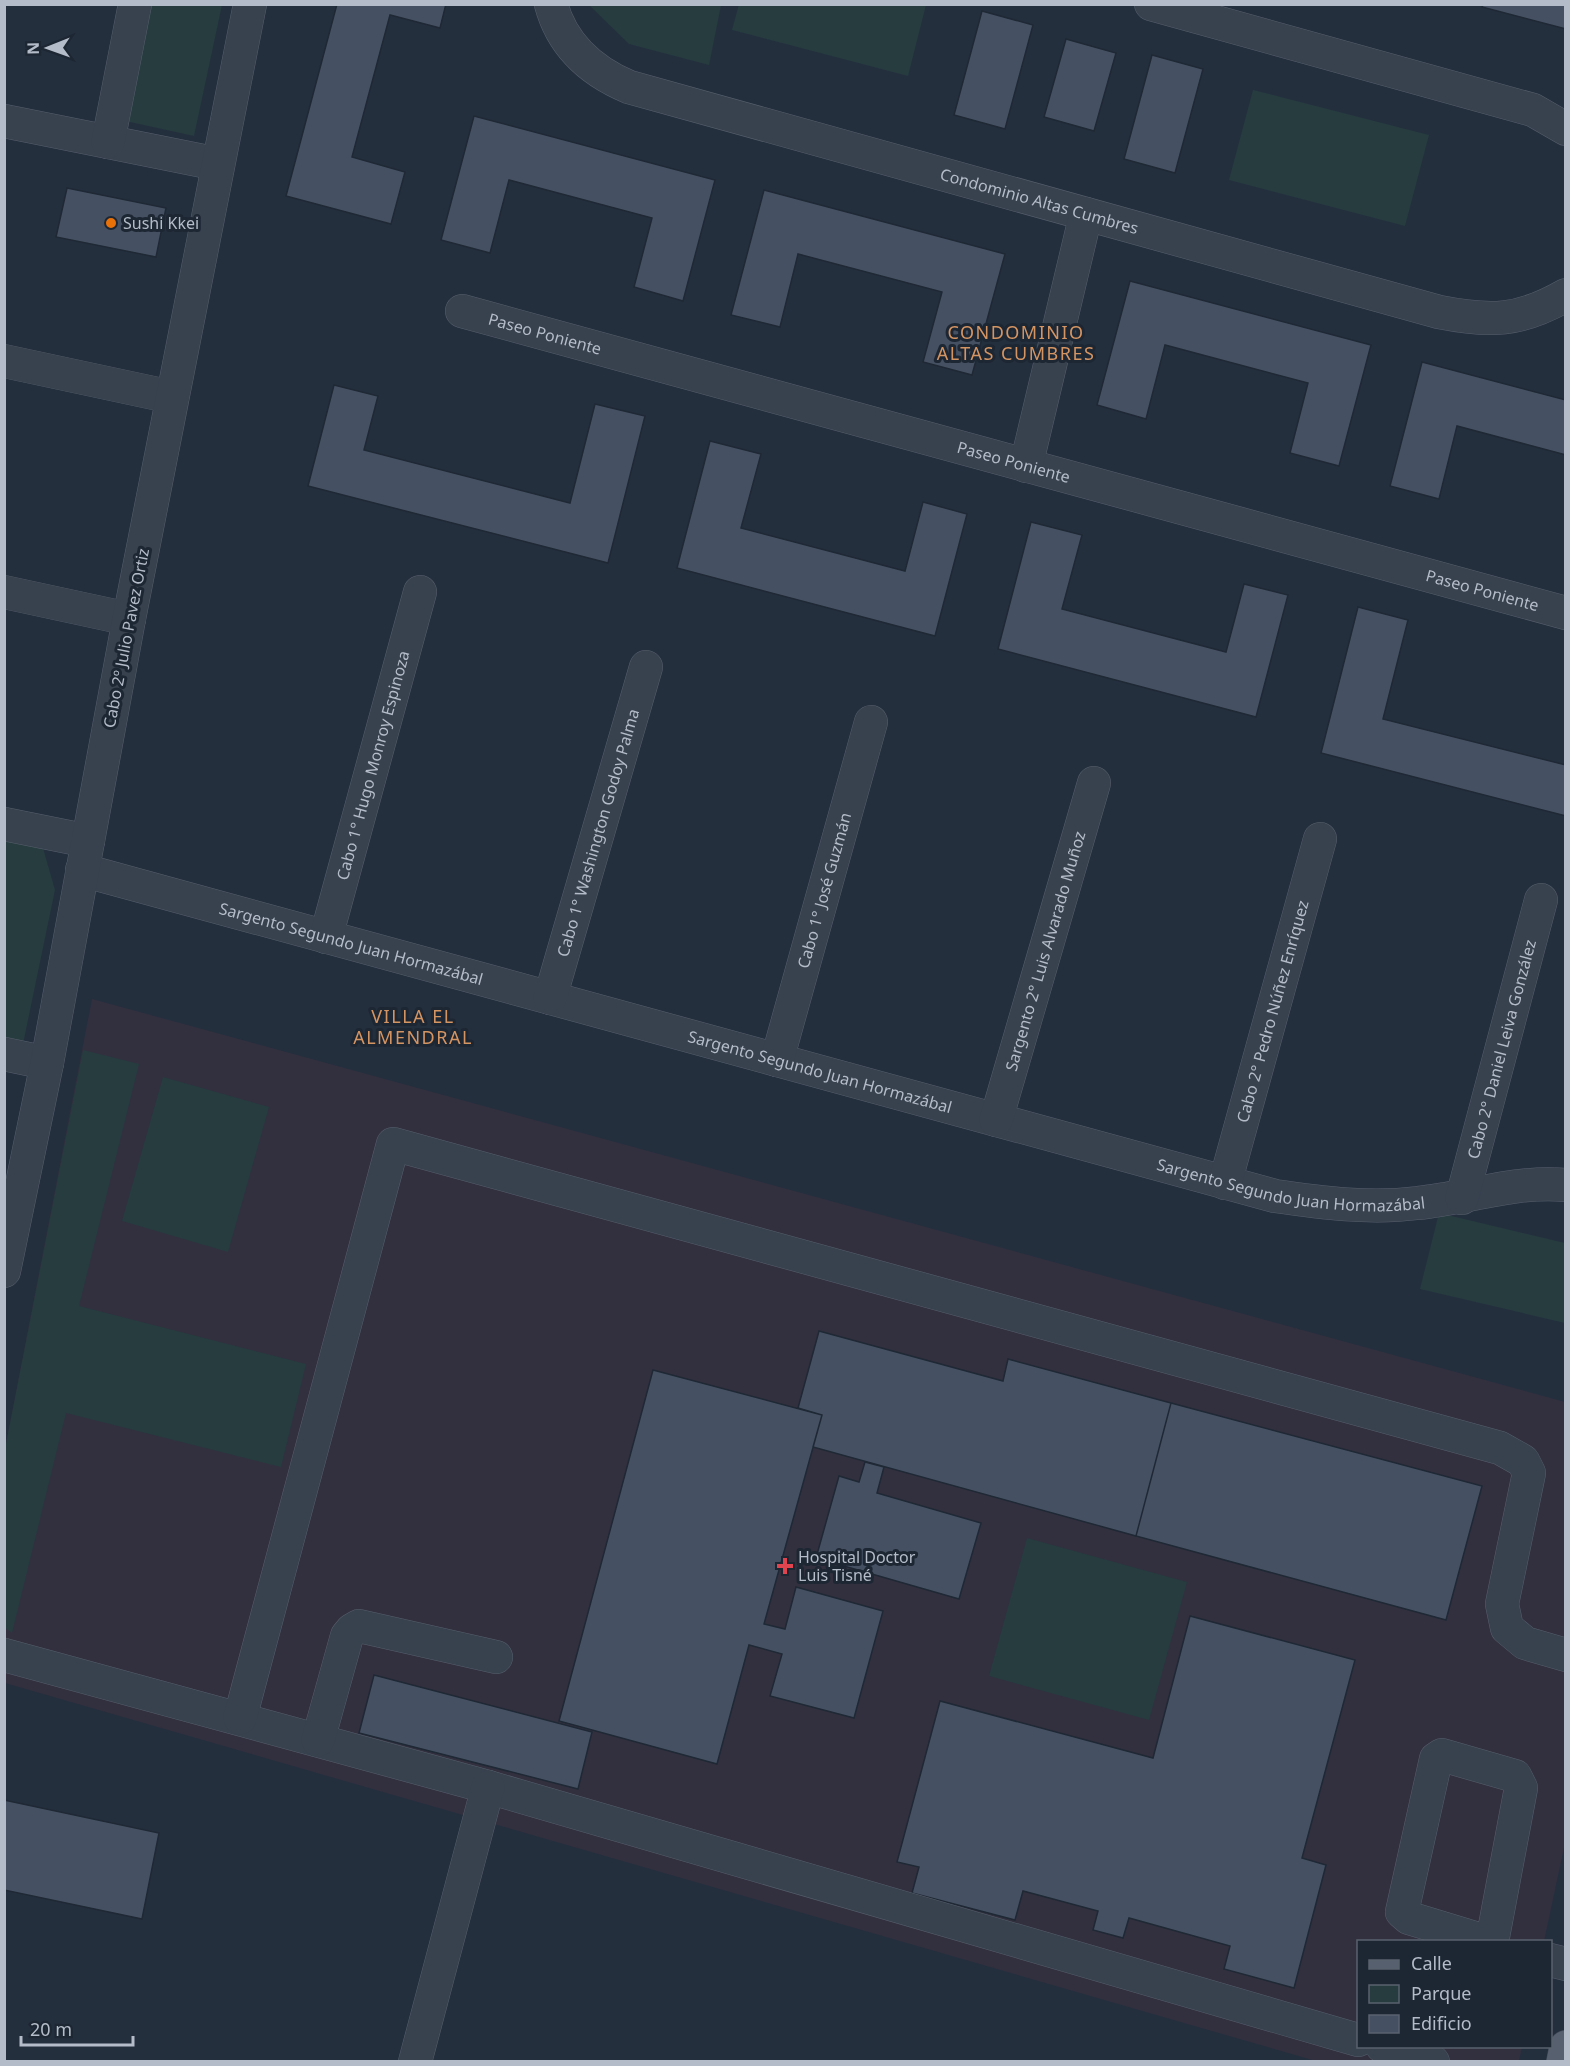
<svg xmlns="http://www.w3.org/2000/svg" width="1570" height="2066" viewBox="0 0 1570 2066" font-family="'Noto Sans',sans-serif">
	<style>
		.medical { fill: #32303f }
		.green { fill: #263c3f }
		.building { fill: #455162; stroke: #1f2835; stroke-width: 1.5 }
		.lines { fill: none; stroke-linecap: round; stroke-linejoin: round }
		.minor-casing { stroke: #565f6c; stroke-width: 34 }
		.major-casing { stroke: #414a57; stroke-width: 34 }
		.minor { stroke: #38414e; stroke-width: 33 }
		.major { stroke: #56606e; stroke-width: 33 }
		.food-dot { fill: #e8710a; stroke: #1d2633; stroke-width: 2 }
		.health-dot { fill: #e0444e; stroke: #1d2633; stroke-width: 2 }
		.labels { text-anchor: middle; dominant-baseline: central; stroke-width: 6; stroke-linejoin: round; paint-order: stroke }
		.street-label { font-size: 16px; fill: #b4bcc9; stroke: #1d2633 }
		.poi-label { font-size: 16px; fill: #b4bcc9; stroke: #1d2633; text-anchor: start }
		.neighbourhood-label { font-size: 18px; letter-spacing: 1.5px; fill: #d59563; stroke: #1d2633 }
	</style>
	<rect width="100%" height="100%" fill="#242f3e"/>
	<path class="medical" d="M92 999 1565 1402 1566 1838 1544 1941 1358 1942V2046L1522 2047 1519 2061H1316L5 1683V1449Z"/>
	<path class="green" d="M739 4H926V5L908 76 732 30Z
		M149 5H222L194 136 121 120Z
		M589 5H721L709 65 629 44Z
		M1253 90 1429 135 1405 226 1229 180Z
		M4 834 41 841 55 890 23 1044 5 1041Z
		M83 1050 139 1064 79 1306 306 1364 281 1467 66 1413 12 1633 4 1627 5 1449Z
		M163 1077 269 1107 228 1252 122 1221Z
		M1439 1213 1565 1243V1323L1420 1289Z
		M1027 1538 1187 1582 1149 1720 989 1676Z"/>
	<path class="building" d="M337 4H446L440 28 390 15 352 157 405 172 391 224 286 196Z
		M1483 4H1566V29L1482 7Z
		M982 11 1033 25 1005 129 954 115Z
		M1066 39 1116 53 1094 131 1044 117Z
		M1152 55 1203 69 1175 173 1124 159Z
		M474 116 715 180 683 301 634 287 652 218 509 180 490 253 441 240Z
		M67 188 166 208 156 257 56 237Z
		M764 190 1005 254 972 375 923 362 942 292 798 254 780 327 731 315Z
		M1130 281 1371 345 1339 466 1290 453 1308 383 1165 345 1146 419 1097 405Z
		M1422 362 1566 400V455L1457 426 1439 499 1390 486Z
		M334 385 378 396 364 450 570 503 595 404 645 416 608 563 308 486Z
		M710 441 761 454 741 528 905 571 923 502 967 514 935 636 677 568Z
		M1031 522 1082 535 1062 609 1226 652 1244 584 1288 595 1256 717 998 649Z
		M1358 607 1408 620 1383 719 1566 765V816L1321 753Z
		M819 1331 1003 1381 1008 1359 1171 1403 1136 1536 813 1447 822 1415 798 1408Z
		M653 1370 822 1415 764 1624 785 1629 796 1587 883 1611 854 1718 770 1696 782 1654 749 1645 717 1764 559 1721Z
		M1171 1403 1482 1486 1446 1620 1136 1536Z
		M865 1462 884 1467 877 1493 981 1523 959 1599 816 1558 839 1476 859 1482Z
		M1190 1616 1355 1660 1302 1858 1326 1865 1294 1988 1224 1969 1230 1946 1129 1918 1123 1938 1093 1930 1098 1911 1023 1891 1015 1920 912 1893 919 1867 897 1862 940 1701 1153 1758Z
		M374 1675 592 1732 578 1789 359 1733Z
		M4 1800 159 1833 142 1919 4 1890Z"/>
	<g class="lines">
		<g class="minor-casing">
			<g id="minor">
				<path id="s1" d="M551 4C562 45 591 71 629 87L1439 312C1490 322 1519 322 1566 295"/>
				<path d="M1151 4 1533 110 1566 129"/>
				<path d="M4 121 218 164"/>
				<path d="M108 142 135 4"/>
				<path id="s2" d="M462 311 1566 613"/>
				<path d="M4 361 172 397"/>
				<path d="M1026 466 1086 214"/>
				<path d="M4 592 129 619"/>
				<path d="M4 824 88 841"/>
				<path id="s3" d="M82 870 1275 1196C1323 1203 1370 1209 1418 1203 1467 1198 1517 1180 1566 1185"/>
				<path id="s4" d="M326 937 420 592"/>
				<path id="s5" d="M550 998 646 667"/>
				<path d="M4 1054 47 1063"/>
				<path id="s6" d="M777 1060 871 722"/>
				<path id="s7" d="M996 1120 1094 783"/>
				<path id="s8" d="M1225 1183 1320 839"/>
				<path id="s9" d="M1462 1198 1541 900"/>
				<path d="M4 1271 47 1063 129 619 250 4"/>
				<path d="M4 1655 488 1787 1358 2040"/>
				<path d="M240 1718 393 1144 1500 1448 1523 1461 1529 1473 1502 1604 1507 1628 1525 1643 1566 1655"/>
				<path d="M318 1740 347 1636 352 1630 359 1626 496 1657"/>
				<path d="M1488 1942 1409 1918 1402 1912 1436 1759 1442 1755 1515 1776 1521 1788 1492 1942"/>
				<path d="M1550 1960 1566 1964"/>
				<path d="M1382 2046 1433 2062"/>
				<path d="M415 2062 488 1787"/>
			</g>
		</g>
		<g class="major-casing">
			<path id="major" d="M1563 2062 1566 2047"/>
		</g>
		<use href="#minor" class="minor"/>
		<use href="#major" class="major"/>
	</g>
	<circle class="food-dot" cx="111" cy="223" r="6"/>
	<path class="health-dot" d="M782 1557h6v6h6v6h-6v6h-6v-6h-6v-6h6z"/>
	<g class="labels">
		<g class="street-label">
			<text stroke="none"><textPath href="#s1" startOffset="544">Condominio Altas Cumbres</textPath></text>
			<text stroke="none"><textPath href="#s2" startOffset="86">Paseo Poniente</textPath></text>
			<text stroke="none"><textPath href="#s2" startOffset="572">Paseo Poniente</textPath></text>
			<text stroke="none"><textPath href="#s2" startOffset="1058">Paseo Poniente</textPath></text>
			<text transform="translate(126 638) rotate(-79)">Cabo 2º Julio Pavez Ortiz</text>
			<text stroke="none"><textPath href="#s4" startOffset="178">Cabo 1° Hugo Monroy Espinoza</textPath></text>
			<text stroke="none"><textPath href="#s5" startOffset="172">Cabo 1° Washington Godoy Palma</textPath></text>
			<text stroke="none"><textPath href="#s6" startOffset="176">Cabo 1° José Guzmán</textPath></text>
			<text stroke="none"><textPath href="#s3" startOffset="279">Sargento Segundo Juan Hormazábal</textPath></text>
			<text stroke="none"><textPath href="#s7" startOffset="176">Sargento 2° Luis Alvarado Muñoz</textPath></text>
			<text stroke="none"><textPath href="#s8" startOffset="178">Cabo 2° Pedro Núñez Enríquez</textPath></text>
			<text stroke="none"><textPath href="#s9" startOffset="154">Cabo 2° Daniel Leiva González</textPath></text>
			<text stroke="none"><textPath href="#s3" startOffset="765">Sargento Segundo Juan Hormazábal</textPath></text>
			<text stroke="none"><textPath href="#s3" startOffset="1251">Sargento Segundo Juan Hormazábal</textPath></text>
		</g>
		<g class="poi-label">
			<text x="123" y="223">Sushi Kkei</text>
			<text x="798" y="1557">Hospital Doctor<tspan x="798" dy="18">Luis Tisné</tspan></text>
		</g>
		<g class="neighbourhood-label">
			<text x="1016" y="332">CONDOMINIO<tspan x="1016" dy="21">ALTAS CUMBRES</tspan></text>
			<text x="413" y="1016">VILLA EL<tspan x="413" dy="21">ALMENDRAL</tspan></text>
		</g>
	</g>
	<rect width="1570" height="2066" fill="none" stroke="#b4bcc9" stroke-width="12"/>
	<rect x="1357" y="1940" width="195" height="108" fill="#1d2633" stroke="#59626f" stroke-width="1.5"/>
	<rect x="1369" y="1960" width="30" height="9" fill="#56606e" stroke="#59626f" stroke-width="1.5"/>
	<text x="1411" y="1970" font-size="18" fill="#b4bcc9">Calle</text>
	<rect x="1369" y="1985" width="30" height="18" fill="#263c3f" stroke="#59626f" stroke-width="1.5"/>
	<text x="1411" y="2000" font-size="18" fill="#b4bcc9">Parque</text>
	<rect x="1369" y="2015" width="30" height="18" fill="#455162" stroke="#59626f" stroke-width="1.5"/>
	<text x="1411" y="2030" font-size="18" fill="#b4bcc9">Edificio</text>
	<g transform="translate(48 48) rotate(269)" stroke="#1d2633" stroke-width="4.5" paint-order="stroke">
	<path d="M0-4.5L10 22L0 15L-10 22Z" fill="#b4bcc9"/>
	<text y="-9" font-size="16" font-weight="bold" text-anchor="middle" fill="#b4bcc9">N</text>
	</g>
	<path d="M21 2036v9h112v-9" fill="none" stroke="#b4bcc9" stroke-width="3"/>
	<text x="30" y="2036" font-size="18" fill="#b4bcc9" stroke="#1d2633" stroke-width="4.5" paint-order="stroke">20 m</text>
</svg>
